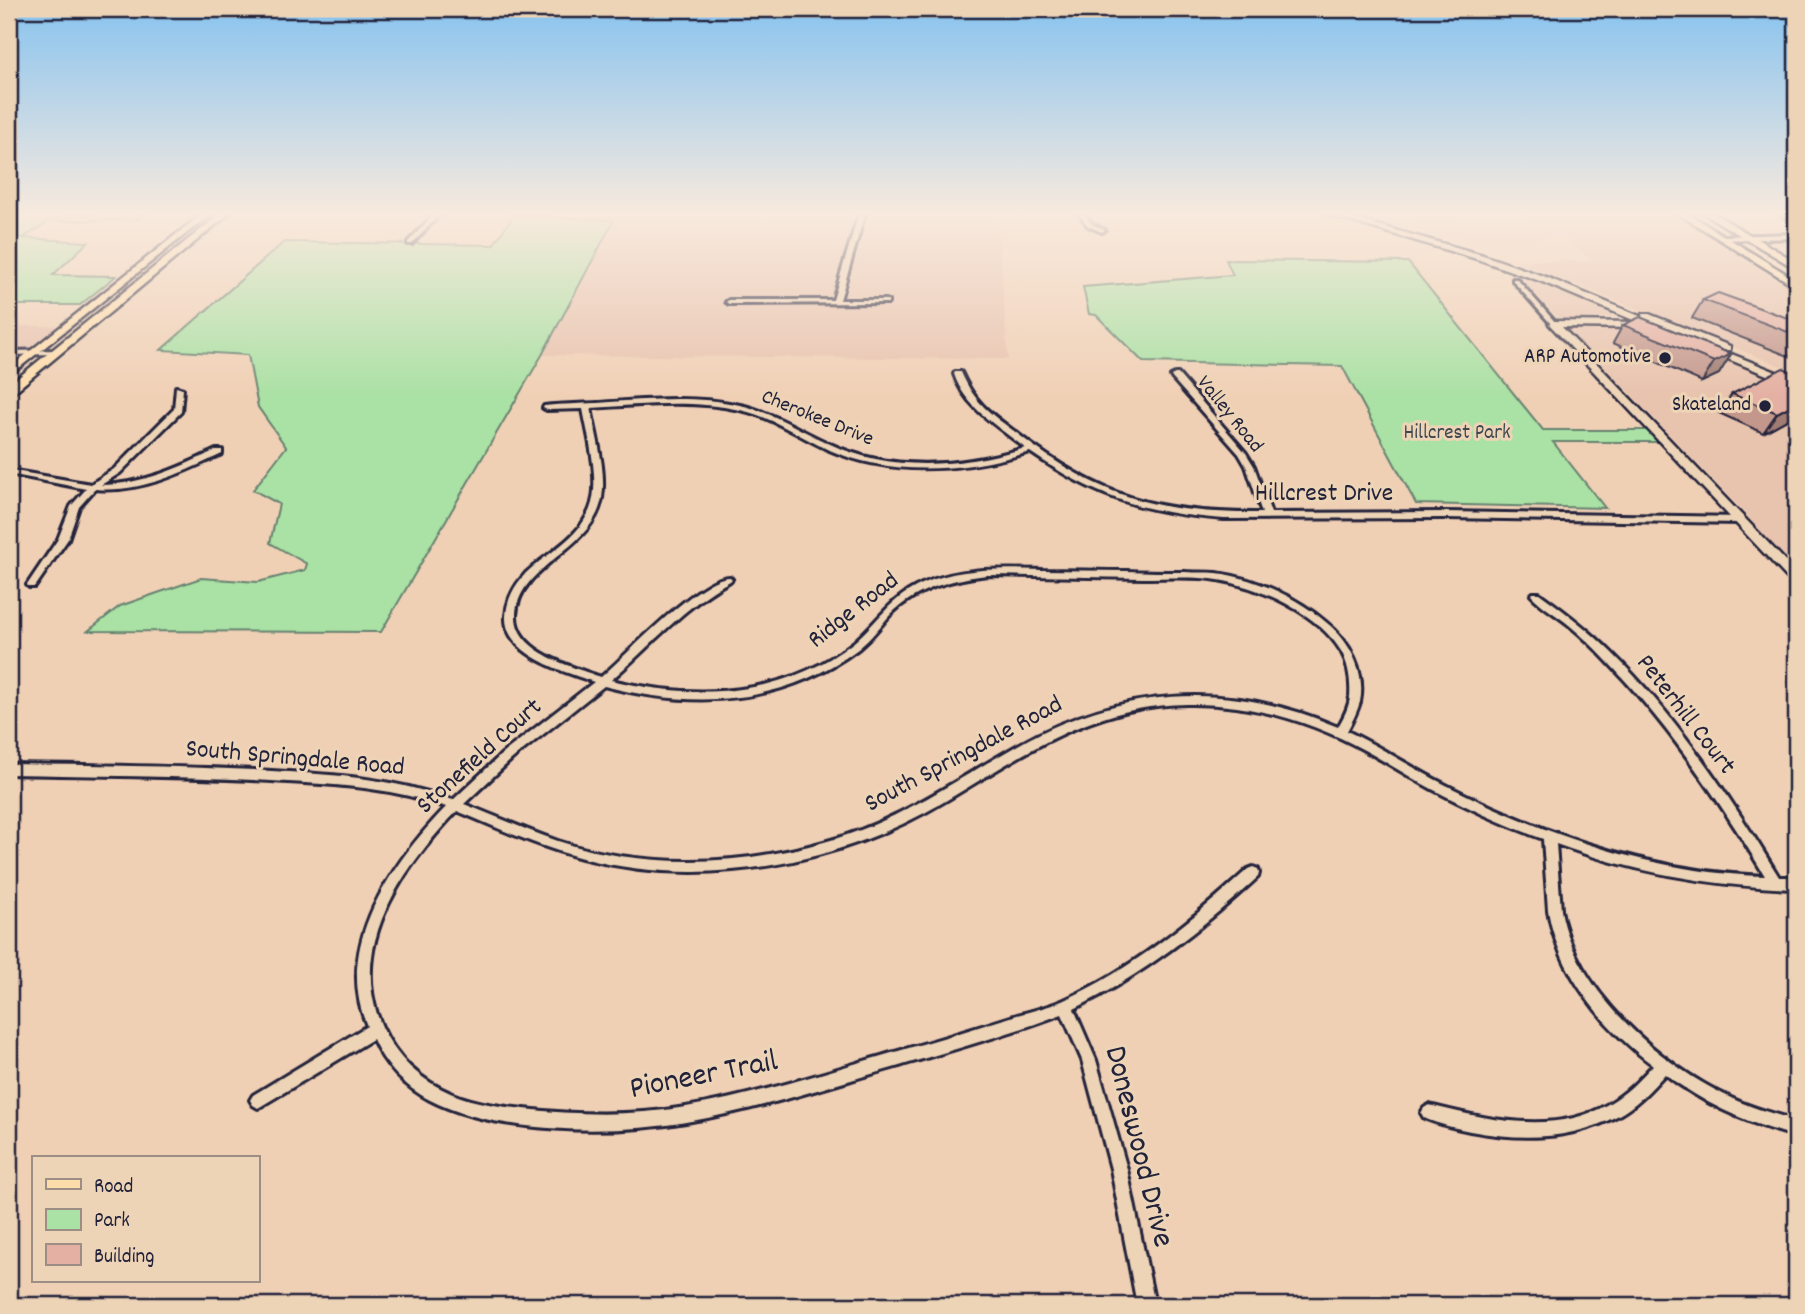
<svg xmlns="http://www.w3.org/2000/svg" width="1805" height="1314" viewBox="0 0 1805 1314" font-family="Dekko,sans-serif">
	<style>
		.built { fill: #e8c3ae }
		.green { fill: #aae1a4; stroke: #668270; stroke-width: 2 }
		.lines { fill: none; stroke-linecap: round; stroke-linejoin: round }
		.street-casing { stroke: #22223b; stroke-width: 6 }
		.secondary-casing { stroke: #22223b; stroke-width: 5 }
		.primary-casing { stroke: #22223b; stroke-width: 5 }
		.street { fill: #eed4b6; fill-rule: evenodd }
		.secondary { fill: #eed4b6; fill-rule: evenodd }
		.primary { fill: #fddcac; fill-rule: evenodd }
		.wall { fill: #c4978c; stroke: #22223b; stroke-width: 2 }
		.shaded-wall { fill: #a07b72; stroke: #22223b; stroke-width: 2 }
		.building { fill: #e4b0a3; stroke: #22223b; stroke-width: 2 }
		.poi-dot { fill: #22223b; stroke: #eed4b6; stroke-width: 2.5 }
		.labels { text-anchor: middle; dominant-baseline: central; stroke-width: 6; stroke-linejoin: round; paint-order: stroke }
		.far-poi-label { font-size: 21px; fill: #22223b; stroke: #eed4b6; text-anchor: end }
		.far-street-label { font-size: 21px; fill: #22223b; stroke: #eed4b6 }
		.far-park-label { font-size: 21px; fill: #3d4850; stroke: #eed4b6 }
		.street-label { font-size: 26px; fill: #22223b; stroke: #eed4b6 }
		.near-street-label { font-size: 32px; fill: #22223b; stroke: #eed4b6 }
	</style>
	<rect width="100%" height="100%" fill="#f0d0b5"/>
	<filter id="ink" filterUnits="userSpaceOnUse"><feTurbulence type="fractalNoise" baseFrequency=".0143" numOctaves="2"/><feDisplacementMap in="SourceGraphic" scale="14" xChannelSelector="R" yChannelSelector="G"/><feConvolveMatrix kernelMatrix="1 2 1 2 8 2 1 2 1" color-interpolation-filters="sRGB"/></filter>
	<g filter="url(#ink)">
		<path class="built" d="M523 213H997L1008 359 542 355 614 221 521 215Z
			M1584 213H1675L1796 288V372L1516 261H1592L1566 238 1442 237 1379 220 1385 217 1587 216Z
			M1532 277 1613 312 1611 317 1586 320 1593 327 1649 328 1772 376 1796 395V571L1750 522 1745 513 1526 285 1524 278Z
			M9 326H62L32 349H9Z"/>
		<path class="green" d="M9 213H148L137 220 50 221 23 238 88 242 53 275 116 276 80 305H9Z
			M514 215 614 220 542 355 381 632 88 631 120 606 201 578 258 582 305 570 307 564 270 543 279 504 253 490 286 447 258 407 248 355 161 350 284 242 493 245Z
			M1226 260 1408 262 1543 430H1648L1660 442H1553L1605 508 1416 504 1342 366 1143 362 1096 315 1089 314 1083 287 1233 275Z"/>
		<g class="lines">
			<g class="street-casing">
				<path id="street" d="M435 213H441L412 244H408V242Z
					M859 213H865L840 300H886L888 301V303L729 304 726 302 729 300H833Z
					M1078 213H1084L1092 224 1105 230 1102 232 1088 226Z
					M1777 213H1784L1796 219V223Z
					M1796 234V238L1722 240 1719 238 1722 236Z
					M1513 279H1517L1556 323V325H1552L1513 281Z
					M59 350 60 352 56 354 9 355V351Z
					M955 372H961C975 404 991 414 1018 434 1100 498 1160 514 1262 513L1246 466 1239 454 1172 378 1171 376 1175 374H1178L1246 453 1254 466 1271 513 1446 512 1740 517 1745 520 1740 523 1446 518 1224 519C1145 513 1096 498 1030 452 964 471 893 478 827 449 798 436 771 416 740 410 691 399 640 405 591 408 596 437 610 481 599 509 583 552 518 568 516 615 515 652 573 667 601 677 626 656 702 575 730 577L732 579 730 581C684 606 651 646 611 680 694 700 784 698 854 642 879 621 890 598 922 584 960 567 1001 569 1042 570 1070 570 1099 571 1127 571 1146 572 1166 572 1185 572 1196 573 1207 572 1217 573 1257 579 1297 597 1327 623 1350 641 1366 672 1360 702 1357 712 1352 722 1347 731 1383 748 1415 770 1450 787 1548 836 1655 873 1765 876 1718 798 1667 723 1604 658 1593 646 1581 635 1569 625 1557 615 1542 607 1531 595L1533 593H1539C1564 611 1588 629 1610 651 1677 716 1730 797 1779 877H1796V889C1714 886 1634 873 1556 844L1561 910C1575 990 1660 1065 1731 1098 1752 1108 1774 1114 1796 1120V1136C1748 1124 1704 1104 1665 1074 1650 1090 1636 1106 1617 1116 1570 1141 1520 1140 1470 1131 1455 1128 1438 1124 1424 1118L1421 1113 1424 1108 1429 1105C1485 1119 1555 1136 1608 1104 1626 1094 1639 1080 1653 1065 1603 1028 1558 972 1548 910L1543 839C1505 825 1468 808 1432 789 1409 777 1388 763 1366 751 1311 721 1250 703 1187 704 1093 705 1025 753 947 800 840 865 704 890 582 858 539 847 498 828 457 811 407 864 352 937 377 1014 388 1047 411 1074 442 1089 467 1102 496 1106 524 1109 578 1115 632 1116 686 1107 757 1095 826 1072 895 1052 936 1040 976 1028 1017 1015 1032 1011 1048 1007 1062 1001 1132 970 1192 920 1248 869L1253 867 1258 869 1259 873 1258 877C1201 929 1143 975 1074 1009L1096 1060 1127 1169 1155 1305H1137L1111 1169 1082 1060 1062 1014C1008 1035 951 1050 896 1067 826 1087 757 1110 686 1122 613 1135 496 1134 430 1100 405 1087 384 1065 373 1039L258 1108 253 1105 250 1100 253 1095 367 1026C333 946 392 863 446 807 394 788 342 785 288 782 195 776 102 776 9 774V764C91 765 172 766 254 770 324 774 386 776 453 800L503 753 594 682C565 672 504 655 506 616 507 599 514 586 526 573 548 552 578 539 590 509 601 482 588 437 583 409L547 410 543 408 544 406C562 404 580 404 597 403 645 400 694 395 740 405 772 412 799 430 828 443 891 473 960 467 1025 448 999 427 965 408 954 374ZM988 575C1040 576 1092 577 1143 578 1168 578 1195 576 1218 580 1260 587 1318 613 1341 651 1349 665 1351 682 1350 697 1349 708 1343 718 1338 727 1229 680 1121 687 1018 745 954 781 896 823 824 842 738 866 643 869 558 841 526 830 495 816 464 804L512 759 604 686C693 709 782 706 858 649 871 639 880 626 891 614 918 588 952 579 988 575Z
					M176 387 183 389 181 412 120 473 101 485C143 484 179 468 216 450H222V454C182 473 140 493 95 489L79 507 68 539 35 587H29L27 585 58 539 71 506 86 489 9 474V470L91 484 114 469 174 409Z"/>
			</g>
			<g class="secondary-casing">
				<path id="secondary" d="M1323 213H1335L1483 255 1546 277 1642 317 1643 314H1649L1730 346V350H1724L1657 323 1656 327 1644 325 1640 328 1562 327 1796 572V583L1791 582 1549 324 1554 321 1638 322 1540 281 1477 259Z
					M1714 347 1796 380V387L1711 352 1709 350Z"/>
			</g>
			<g class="primary-casing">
				<path id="primary" d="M203 213H212L9 376V368Z
					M221 213H230L13 393 9 394V385Z
					M1677 213H1687L1796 280V287Z
					M1703 213H1713L1796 262V269Z"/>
			</g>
			<use href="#street" class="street"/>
			<use href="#secondary" class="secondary"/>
			<use href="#primary" class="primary"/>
		</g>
		<path class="wall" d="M1703 300 1796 321V359L1692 318Z
			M1623 325 1731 354 1719 374 1702 382 1613 343Z
			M1796 373V415L1763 433 1719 413 1732 394Z"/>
		<path class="shaded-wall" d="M1731 354 1719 374 1702 382 1714 362Z
			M1796 403V415L1763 433 1777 413Z"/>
		<path class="building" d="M1718 293 1796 321V335L1703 300Z
			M1640 317 1731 354 1714 362 1623 325Z
			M1783 368 1796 373V403L1777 413 1732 394Z"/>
	</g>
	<linearGradient id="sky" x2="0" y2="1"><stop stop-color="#87c3ef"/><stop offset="0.54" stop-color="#f8eade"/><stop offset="1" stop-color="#f8eade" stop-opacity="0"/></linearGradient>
	<rect width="1805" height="397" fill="url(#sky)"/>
	<g class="poi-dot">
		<circle cx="1665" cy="358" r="7"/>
		<circle cx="1765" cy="406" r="7"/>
	</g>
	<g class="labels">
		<g class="far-poi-label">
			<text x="1651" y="358">ARP Automotive</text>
			<text x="1751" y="406">Skateland</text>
		</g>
		<g class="far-street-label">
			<text transform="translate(1229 415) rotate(51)">Valley Road</text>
			<text transform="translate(817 419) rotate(22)">Cherokee Drive</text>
		</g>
		<g class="far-park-label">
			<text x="1457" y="434">Hillcrest Park</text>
		</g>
		<g class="street-label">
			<text x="1324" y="494">Hillcrest Drive</text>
			<text transform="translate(854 611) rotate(-38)">Ridge Road</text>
			<text transform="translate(1685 715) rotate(52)">Peterhill Court</text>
			<text transform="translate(964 755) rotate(-28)">South Springdale Road</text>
			<text transform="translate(480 757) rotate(-42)">Stonefield Court</text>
			<text transform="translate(295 759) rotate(5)">South Springdale Road</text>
		</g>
		<g class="near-street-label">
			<text transform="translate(704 1077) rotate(-11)">Pioneer Trail</text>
			<text transform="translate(1137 1147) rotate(76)">Doneswood Drive</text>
		</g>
	</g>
	<rect width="1805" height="1314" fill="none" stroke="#eed4b6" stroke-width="35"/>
	<rect x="18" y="18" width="1770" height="1279" fill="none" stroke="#22223b" stroke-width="2.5" filter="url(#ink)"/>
	<rect x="32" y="1156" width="228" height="126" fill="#eed4b6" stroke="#9c8d85" stroke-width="2"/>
	<rect x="46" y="1179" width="35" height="10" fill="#fddcac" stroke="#9c8d85" stroke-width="2"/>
	<text x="94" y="1192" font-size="21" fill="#22223b">Road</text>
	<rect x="46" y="1209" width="35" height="21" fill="#aae1a4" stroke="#9c8d85" stroke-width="2"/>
	<text x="94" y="1226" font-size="21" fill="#22223b">Park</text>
	<rect x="46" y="1244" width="35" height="21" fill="#e4b0a3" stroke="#9c8d85" stroke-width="2"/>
	<text x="94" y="1262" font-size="21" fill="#22223b">Building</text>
</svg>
